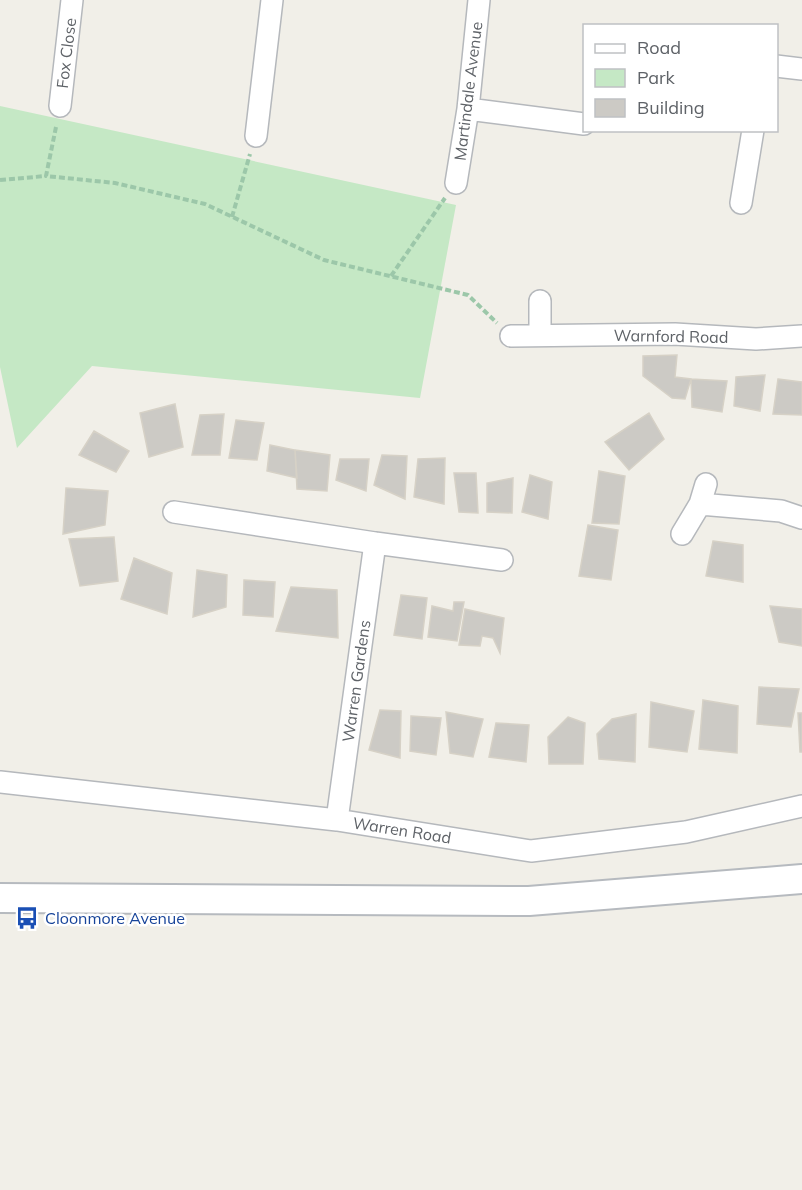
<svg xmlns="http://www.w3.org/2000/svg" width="802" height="1190" viewBox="0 0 802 1190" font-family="Mulish,sans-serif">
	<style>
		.green { fill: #c5e8c5 }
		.building { fill: #cccac5; stroke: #d6d1c6; stroke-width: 1.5 }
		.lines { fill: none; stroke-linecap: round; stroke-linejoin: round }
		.street-casing { stroke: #b5b8bc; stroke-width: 24 }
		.secondary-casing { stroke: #b6babf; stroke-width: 32 }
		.path { stroke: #9cc7a9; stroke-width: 4; stroke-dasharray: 6 3; stroke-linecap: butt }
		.street { stroke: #fff; stroke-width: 21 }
		.secondary { stroke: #fff; stroke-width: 28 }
		.labels { text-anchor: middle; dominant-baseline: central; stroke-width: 5; stroke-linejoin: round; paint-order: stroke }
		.street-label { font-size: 16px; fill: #5f6368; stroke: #fff }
		.transit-label { font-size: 16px; fill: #164399; stroke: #fff; text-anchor: start }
	</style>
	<rect width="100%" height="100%" fill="#f1efe8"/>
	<path class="green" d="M0 106 456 205 420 398 92 366 17 448 0 367Z"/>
	<path class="building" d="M677 355 675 377 691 379 685 399 672 398 643 376V356Z
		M765 375 760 411 734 406 736 377Z
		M691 379 727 381 722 412 692 407Z
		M778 379 802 382V415L773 414Z
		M175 404 183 447 149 457 140 413Z
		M649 413 664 439 629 470 605 442Z
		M224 414 220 455H192L200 415Z
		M236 420 264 423 257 460 229 458Z
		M94 431 129 451 116 472 79 455Z
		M270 445 295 450 297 478 267 471Z
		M295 450 330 455 327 491 297 489Z
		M382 455 407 456 405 499 374 485Z
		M445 458 444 504 414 497 418 459Z
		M340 459H369L366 491 336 480Z
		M599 471 625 476 619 524 592 523Z
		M454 473H476L478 513 459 512Z
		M530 475 552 482 548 519 522 512Z
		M513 478 512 513 487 512V483Z
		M66 488 108 491 105 525 63 534Z
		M588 525 618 530 611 580 579 576Z
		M114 537 118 581 80 586 69 539Z
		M713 541 743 545V582L706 576Z
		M134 558 172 573 167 614 121 599Z
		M197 570 227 575 226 607 193 617Z
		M244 580 275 582 273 617 243 615Z
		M291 587 337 590 338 638 276 631Z
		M401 595 427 598 422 639 394 635Z
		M454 602H464L457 641 428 637 432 606 453 611Z
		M770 606 802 609V646L779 642Z
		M465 609 504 618 500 653 493 638 482 636 480 646 459 645Z
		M759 687 799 689 791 727 757 724Z
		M703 700 738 706 737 753 699 749Z
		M651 702 694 711 687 752 649 747Z
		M380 710 401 711 400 758 369 750Z
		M446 712 483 719 473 757 450 753Z
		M798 713H802V752H800Z
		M636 714 635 762 599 759 597 734 612 719Z
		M411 716 441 718 436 755 410 751Z
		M568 717 585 723 583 764H549L548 737Z
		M496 723 529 725 526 762 489 757Z"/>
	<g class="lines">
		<g class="street-casing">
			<path id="street" d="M776 66 802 69
				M60 106 72 0
				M468 109 584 124
				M256 136 272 0
				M456 183 468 109 479 0
				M741 203 753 130
				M540 301V335
				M511 336 675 334 756 339 802 336
				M700 504 781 511 802 518
				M174 512 375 543
				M682 534 700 504 706 484
				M0 782 337 820 531 851 686 832 802 806
				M337 820 375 543 502 560"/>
		</g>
		<g class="secondary-casing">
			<path id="secondary" d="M0 898 529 901 802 879"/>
		</g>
		<path class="path" d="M56 127 46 176 115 183 205 204 324 260 468 295 497 323
			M0 180 46 176
			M232 217 250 154
			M391 276 445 198"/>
		<use href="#street" class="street"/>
		<use href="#secondary" class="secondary"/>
	</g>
	<defs>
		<g id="bus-bare" transform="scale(1.8)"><path d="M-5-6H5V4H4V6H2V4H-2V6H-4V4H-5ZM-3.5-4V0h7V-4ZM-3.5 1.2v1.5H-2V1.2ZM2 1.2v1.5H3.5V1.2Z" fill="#1a4fb4" stroke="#fff" stroke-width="2.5" paint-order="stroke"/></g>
	</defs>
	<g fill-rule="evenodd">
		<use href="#bus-bare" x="27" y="918"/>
	</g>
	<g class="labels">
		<g class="street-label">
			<text transform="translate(66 53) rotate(-83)">Fox Close</text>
			<text transform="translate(468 91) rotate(-83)">Martindale Avenue</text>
			<text transform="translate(671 336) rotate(1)">Warnford Road</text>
			<text transform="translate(356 681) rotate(-82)">Warren Gardens</text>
			<text transform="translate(402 830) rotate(9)">Warren Road</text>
		</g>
		<g class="transit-label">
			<text x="45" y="918">Cloonmore Avenue</text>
		</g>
	</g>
	<rect x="583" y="24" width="195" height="108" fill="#ffffff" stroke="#bfc1c3" stroke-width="1.5"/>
	<rect x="595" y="44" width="30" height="9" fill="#ffffff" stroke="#bfc1c3" stroke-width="1.5"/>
	<text x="637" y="54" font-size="18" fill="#5f6368">Road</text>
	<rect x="595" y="69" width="30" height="18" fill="#c5e8c5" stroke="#bfc1c3" stroke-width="1.5"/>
	<text x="637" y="84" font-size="18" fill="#5f6368">Park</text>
	<rect x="595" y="99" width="30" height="18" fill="#cccac5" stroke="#bfc1c3" stroke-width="1.5"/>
	<text x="637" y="114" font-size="18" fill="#5f6368">Building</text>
</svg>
